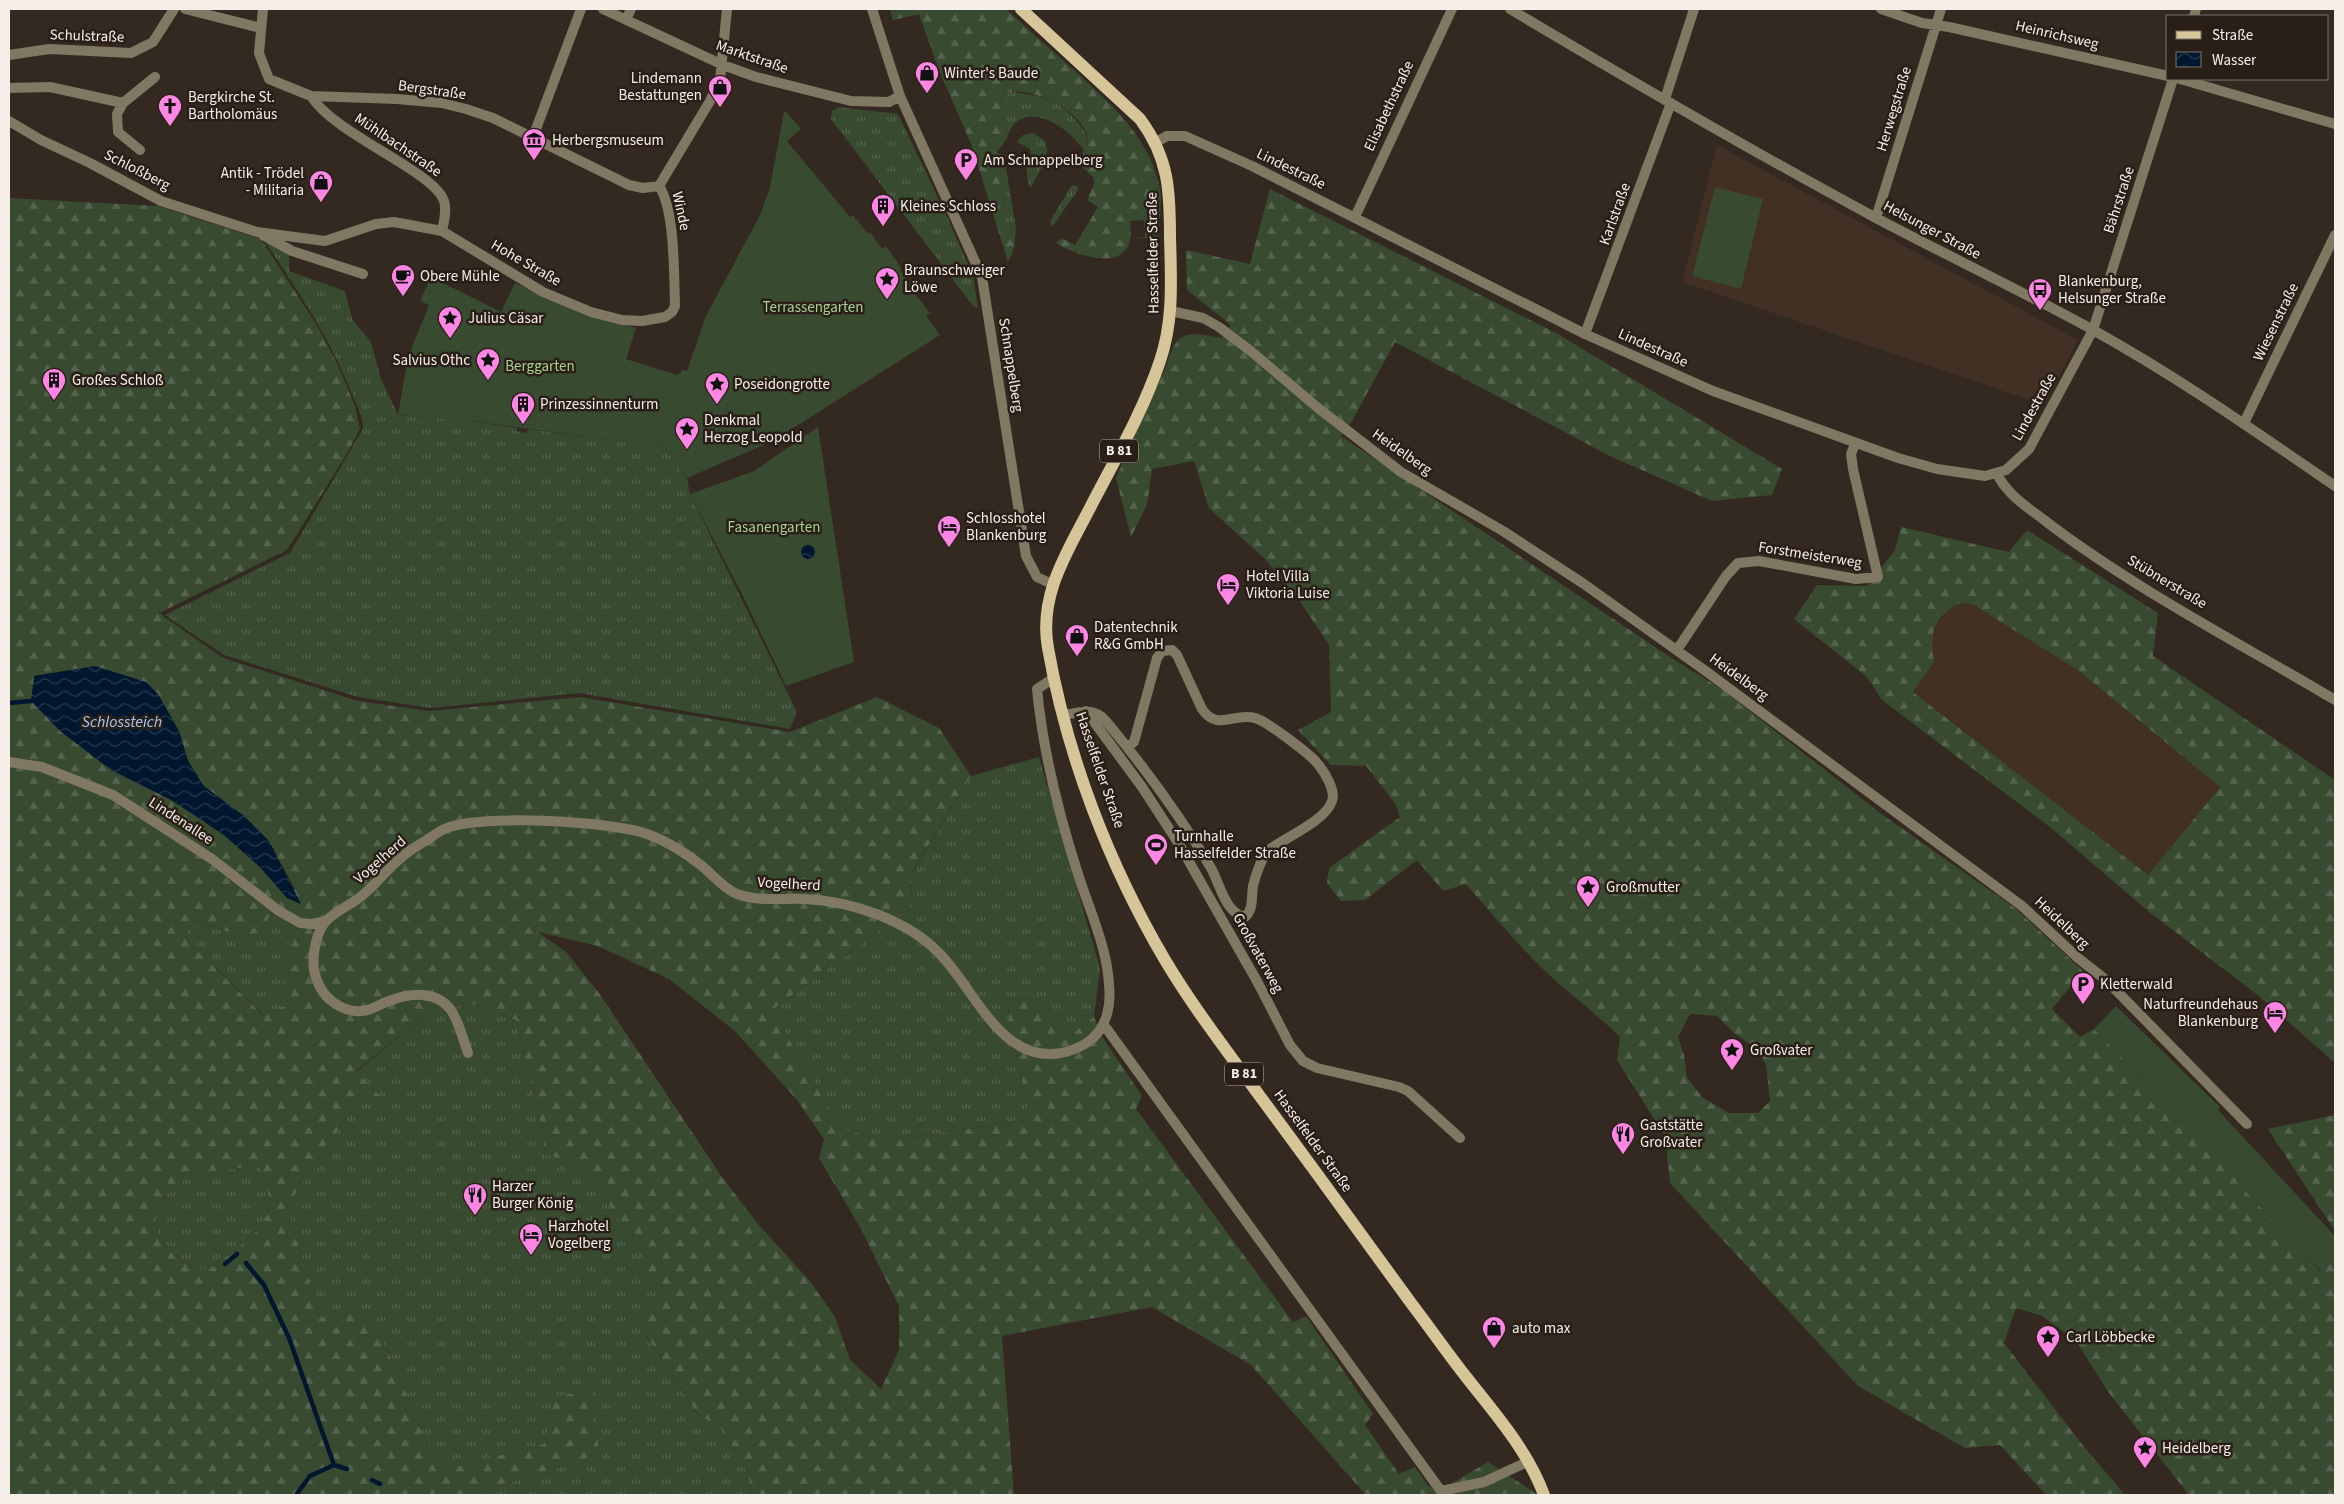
<svg xmlns="http://www.w3.org/2000/svg" width="2344" height="1504" viewBox="0 0 2344 1504" font-family="'Source Sans 3',sans-serif">
	<style>
		.built { fill: #413023 }
		.grass { fill: url(#grass-tufts) }
		.forest { fill: url(#forest-firs); fill-rule: evenodd }
		.garden { fill: #384a30 }
		.water { fill: url(#water-waves) }
		.lines { fill: none; stroke-linecap: round; stroke-linejoin: round }
		.stream { stroke: #00172f; stroke-width: 4.5 }
		.street { stroke: #807863; stroke-width: 10 }
		.primary { stroke: #d5c599; stroke-width: 12 }
		.labels { text-anchor: middle; dominant-baseline: central; stroke-width: 5; stroke-linejoin: round; paint-order: stroke }
		.shield { fill: #2a1f17; stroke: #b9b1aa; stroke-width: 1 }
		.shield-label { font-size: 14px; font-weight: bold; fill: #f6efe9 }
		.street-label { font-size: 15px; fill: #f6efe9; stroke: #2a1f17 }
		.poi-label { font-size: 15px; fill: #f6efe9; stroke: #2a1f17; text-anchor: start }
		.park-label { font-size: 15px; fill: #a6d390; stroke: #2a1f17 }
		.water-label { font-size: 16px; font-style: italic; fill: #9fcbfa; stroke: #2a1f17 }
	</style>
	<defs>
		<pattern id="grass-tufts" width="24" height="20" patternUnits="userSpaceOnUse" patternTransform="scale(1.25)"><rect width="24" height="20" fill="#384a30"/><path d="M3 7l-1-3M5 7V3M7 7l1-3M15 17l-1-3M17 17v-4M19 17l1-3" fill="none" stroke="#55644e"/></pattern>
		<pattern id="forest-firs" width="22" height="20" patternUnits="userSpaceOnUse" patternTransform="scale(1.25)"><rect width="22" height="20" fill="#384a30"/><path d="M5 1l3.5 6h-7zM16 11l3.5 6h-7z" fill="#55644e"/></pattern>
		<pattern id="water-waves" width="16" height="10" patternUnits="userSpaceOnUse" patternTransform="scale(1.25)"><rect width="16" height="10" fill="#00172f"/><path d="M0 5q4-4 8 0t8 0" fill="none" stroke="#26394d"/></pattern>
	</defs>
	<rect width="100%" height="100%" fill="#342921"/>
	<path class="built" d="M1717 145 2078 340 2044 405 1682 282Z
		M1960 603 1974 605 2079 671 2220 787 2148 875 1913 692 1934 662 1931 640 1934 627 1948 610Z"/>
	<path class="grass" d="M1011 92C1040 94 1062 101 1080 125 1085 131 1089 140 1087 147L1083 149C1066 124 1020 96 1007 138L1000 98Z
		M839 107 898 114 949 221 973 276 978 308 973 306 831 119 832 111Z
		M1033 133 1044 140 1047 148 1046 159 1031 187 1029 186 1025 161 1031 154 1030 149 1017 142 1023 135Z
		M997 153 1004 155 1016 229 1015 240 1005 209 995 155Z
		M1072 185 1077 186 1078 190 1052 227 1050 221Z
		M1161 195 1159 237 1131 239 1145 237 1144 220 1149 197Z
		M264 240 289 253V271L345 291 352 319 371 342 381 379 398 415 464 420 517 428 516 431 527 433 528 429 655 446 663 441 668 453 687 478 690 494 797 712 790 729 579 693 431 708 358 697 224 655 165 615 290 553 363 429C364 419 357 406 353 396 331 340 298 291 264 240Z
		M1039 757 1100 968 1094 1017 1078 1030 1058 1024 1042 1000 1008 999 1009 1020 1030 1119 889 1141 841 1129 772 1010 912 907 911 875 971 776Z
		M272 913 294 928C285 954 280 978 289 1005L262 1013 186 939 191 919 240 936 258 933Z
		M464 1001 516 1020 540 1120 546 1155 579 1161 632 1239 661 1299 637 1320 698 1415 719 1425 747 1472 753 1495H473L599 1454 556 1396 545 1444 447 1469 426 1440 386 1347 320 1318 287 1206 355 1105 381 1097 356 1072 435 1006 447 1014Z
		M260 1165C264 1179 270 1193 269 1208 268 1230 224 1258 207 1271L184 1262 160 1244 155 1219 165 1195 190 1175Z"/>
	<path class="forest" d="M890 9H1006C1028 29 1051 50 1074 70 1113 106 1153 140 1161 195L1149 197 1144 220 1130 221C1130 227 1132 234 1130 240 1123 273 1074 254 1056 243L1062 238 1075 245 1098 207 1087 200 1094 184 1093 177 1083 168V149L1087 147C1095 117 1036 87 1010 92 1007 93 1003 96 1000 98L1007 138 995 155 1005 209 1015 240 1013 252 1008 262 972 146 939 70 919 14 893 20Z
		M1270 189 1556 333 1782 469 1772 495 1712 501 1610 456 1395 342 1352 421 1341 436 1673 659 1723 690 1880 813 2015 908 2083 971 2052 1009 2080 1037 2094 1029 2207 1145 2320 1271 2335 1258V1495H2189L2109 1393 2076 1341 2042 1316 2016 1308 2004 1343 2081 1443 2125 1495H2046L2000 1445 1965 1448 1858 1386 1670 1183 1665 1136 1617 1060 1620 1037C1596 1013 1569 994 1545 971 1517 944 1492 914 1466 884L1443 891 1417 860 1365 900 1341 901 1327 883 1329 868 1400 817 1395 803 1366 766 1331 765 1298 730 1331 712 1329 645 1299 600 1264 558 1209 508 1194 461 1152 469 1147 505 1131 537 1116 478 1166 367C1176 330 1186 331 1222 338L1231 325 1187 290 1186 250 1250 264ZM1690 1014 1717 1016 1734 1033 1757 1049 1766 1065 1770 1101 1758 1113H1729L1703 1098 1687 1078 1684 1055 1678 1037Z
		M9 198 158 206 261 239 316 324 337 363 355 406 360 429 348 452 287 550 159 613 223 658 358 701 429 711 580 697 790 732 877 697 939 728 971 776 911 874 912 907 772 1010 841 1129 890 1141 1030 1119 1009 1020 1008 999 1042 1000 1058 1024 1077 1030 1094 1017 1103 1038 1142 1096 1136 1109 1293 1322 1306 1316 1373 1414 1365 1425 1399 1474 1415 1467 1429 1487 1449 1485 1488 1462 1538 1495H1366L1251 1365 1152 1307 1002 1336 1014 1495H753L747 1472 719 1425 699 1416 637 1320 661 1299 632 1239 579 1161 546 1156 540 1120 516 1020 464 1001 447 1014 435 1006 356 1071 381 1097 355 1105 287 1206 320 1318 349 1308 386 1347 426 1440 447 1469 544 1444 555 1396 592 1391 599 1454 473 1495H9ZM95 666 179 731 188 761 204 787 244 816 269 841 295 889 287 898 260 867 224 835 173 801 34 676ZM272 913 294 928C284 957 279 974 289 1005L261 1013 186 939 192 919 240 936 258 933ZM538 932 598 946 669 979 735 1031 797 1100 824 1139 819 1158 860 1227 899 1306V1350L881 1389 850 1360 835 1317 809 1280 758 1224 722 1177 599 993 566 952ZM260 1165C264 1179 270 1193 269 1208 268 1230 224 1258 207 1271L184 1262 160 1244 155 1220 165 1195 190 1175Z
		M1901 527 2009 552 2027 530 2158 613 2153 656 2335 780V1231L2268 1129 2335 1115 2334 1062 2259 996 2148 911 2050 827 1882 700 1867 677 1794 619 1817 585 1867 586 1895 550ZM1960 603 1974 605 2079 671 2220 787 2148 875 1913 692 1934 662C1930 633 1932 618 1960 603Z"/>
	<path class="garden" d="M784 112 787 113 801 129 787 141 850 217 853 215 868 234 870 232 882 249 886 246 901 268 900 270 914 289 913 291 930 313 926 316 940 335 773 441 687 478 668 453 662 441 655 446 464 420 398 415 408 357 429 305 420 301 431 277 501 312 515 283 584 314 636 328 626 359 677 375 683 370 687 371 706 316 761 213 770 187Z
		M1715 187 1763 199 1741 289 1692 276Z
		M818 427 854 662 786 686 742 594 690 494 754 471Z
		M2116 1006 2220 1107 2218 1110 2335 1236V1258L2321 1271 2255 1202 2207 1145 2094 1029Z"/>
	<path class="water" d="M801 552a7 7 0 1 1 14 0a7 7 0 1 1-14 0Z
		M95 666 146 682 158 694 179 731 188 761 204 786 244 816 269 841 301 904 287 898 260 867 224 835 173 801 111 770 60 731 31 701 34 676Z"/>
	<g class="lines">
		<path class="stream" d="M9 703 31 701
			M246 1263 264 1285 289 1338 334 1465
			M225 1264 237 1254
			M372 1480 380 1484
			M296 1495 310 1476 334 1465 347 1469"/>
		<path class="street" d="M185 9 261 28
			M263 9 259 53 269 79 311 96 397 99 442 103 466 109 493 118 629 185 643 188 659 186
			M603 9 723 65 756 77 851 101 889 102 900 96
			M872 9 900 96 982 277 1026 556 1037 577 1052 584
			M1510 9C1631 81 1752 151 1876 218 1948 256 2022 291 2093 330 2178 377 2256 432 2335 486
			M1881 9 1922 23 1949 27 2168 76
			M2194 16 2196 9
			M626 20 631 9
			M9 55 49 49 131 53 153 42 174 9
			M2180 79 2335 124
			M9 88 50 87 123 103
			M311 96C334 134 434 171 444 201 447 210 444 221 442 231
			M1665 99 1694 9
			M9 121 41 140 90 163 161 201 257 232 325 241 376 224 394 222 442 231 543 292 591 312 622 320 642 321 665 317 672 312 675 306C674 276 675 209 659 186
			M533 137 581 9
			M1156 142 1167 136H1185L1252 166 1585 334 1713 391 1898 458 1937 469 1985 476 2006 470 2029 449 2093 330 2173 79
			M140 150 118 132 117 114 123 103 155 77
			M659 186 710 101 720 80 727 9
			M1355 217 1452 9
			M1876 218 1941 9
			M263 235 292 251 363 274
			M1171 311 1203 318 1219 327 1252 352 1318 408 1401 472 1503 531 1584 584 1707 672 2022 906 2078 958 2106 980 2247 1124
			M1585 334 1671 103
			M2244 423 2335 235
			M1997 474C2008 496 2029 508 2048 523 2135 589 2241 644 2335 700
			M1677 650 1726 576 1738 563 1759 561 1856 579 1878 577 1853 469 1851 454 1855 444
			M1086 711 1142 787 1179 844 1258 983 1290 1045 1303 1061 1317 1068 1399 1087 1408 1091 1460 1138
			M1064 715C1081 712 1094 707 1106 721 1144 767 1181 817 1211 868 1220 884 1225 913 1245 917 1254 909 1251 897 1253 886 1256 874 1260 863 1266 852 1283 838 1325 822 1332 801 1336 790 1324 771 1317 763 1310 754 1265 720 1255 718 1234 712 1218 732 1202 709L1177 655 1172 650 1162 651 1157 658 1134 742 1127 747
			M9 762 42 767 113 795 212 859 279 911 300 923 312 924 326 921
			M1104 1025 1441 1491 1484 1482 1529 1461
			M468 1053C463 1039 459 1022 451 1010 436 990 410 993 389 1001 379 1004 372 1011 361 1011 350 1012 341 1008 333 1002 323 995 316 982 314 970 312 955 316 931 327 920 337 910 353 904 364 894 378 882 388 868 402 857 410 850 419 845 427 840 433 836 440 830 447 828 482 814 614 821 650 835 668 842 687 854 702 866 713 875 723 888 737 894 758 902 783 898 805 899 831 900 855 906 879 915 899 923 921 935 937 951 971 983 996 1055 1050 1054 1064 1054 1081 1048 1092 1039 1108 1024 1111 1005 1109 984 1107 947 1089 909 1078 874 1059 815 1043 752 1037 689L1054 678"/>
		<path class="primary" d="M1021 9 1140 119C1169 158 1170 191 1170 237 1171 279 1174 320 1160 361 1144 409 1117 456 1093 502 1070 548 1038 593 1048 648 1067 756 1109 865 1165 960 1193 1007 1227 1051 1259 1095 1310 1164 1361 1234 1411 1303 1430 1328 1448 1354 1467 1378 1496 1415 1528 1451 1544 1495"/>
	</g>
	<defs>
		<g id="shop-pin" transform="scale(1.25)"><path d="M0 17L-7.5 6A9.5 9.5 0 1 1 7.5 6Z" fill="#fc86e4" stroke="#2a1f17"/><path d="M-5-2.5h2.3a2.7 3.5 0 0 1 5.4 0H5L5.5 6h-11ZM-1.5-2.5h3a1.5 2.3 0 0 0-3 0Z" fill="#111"/></g>
		<g id="church-pin" transform="scale(1.25)"><path d="M0 17L-7.5 6A9.5 9.5 0 1 1 7.5 6Z" fill="#fc86e4" stroke="#2a1f17"/><path d="M-1.2-6h2.4v3.5h3.3v2.4h-3.3V6h-2.4V-.1h-3.3v-2.4h3.3Z" fill="#111"/></g>
		<g id="museum-pin" transform="scale(1.25)"><path d="M0 17L-7.5 6A9.5 9.5 0 1 1 7.5 6Z" fill="#fc86e4" stroke="#2a1f17"/><path d="M0-6L6-3V-2H-6V-3ZM-5-1h2V3h-2ZM-1-1h2V3h-2ZM3-1h2V3H3ZM-6 4H6V6H-6Z" fill="#111"/></g>
		<g id="parking-pin" transform="scale(1.25)"><path d="M0 17L-7.5 6A9.5 9.5 0 1 1 7.5 6Z" fill="#fc86e4" stroke="#2a1f17"/><path d="M-3.5-5.5H1a3.5 3.5 0 0 1 0 7H-1V5.5H-3.5ZM-1-3.4V-.6H.8a1.4 1.4 0 0 0 0-2.8Z" fill="#111"/></g>
		<g id="building-pin" transform="scale(1.25)"><path d="M0 17L-7.5 6A9.5 9.5 0 1 1 7.5 6Z" fill="#fc86e4" stroke="#2a1f17"/><path d="M-4-6H4V6H1V3H-1V6H-4ZM-2.5-4.3h1.7v1.8h-1.7ZM.8-4.3h1.7v1.8H.8ZM-2.5-1h1.7V.8h-1.7ZM.8-1h1.7V.8H.8Z" fill="#111"/></g>
		<g id="cafe-pin" transform="scale(1.25)"><path d="M0 17L-7.5 6A9.5 9.5 0 1 1 7.5 6Z" fill="#fc86e4" stroke="#2a1f17"/><path d="M-5.5-4.5H6V0H3Q3 3.5 0 3.5H-2.5Q-5.5 3.5-5.5 0ZM3-3.2v2h1.7v-2ZM-6 4.5H4V6H-6Z" fill="#111"/></g>
		<g id="sight-pin" transform="scale(1.25)"><path d="M0 17L-7.5 6A9.5 9.5 0 1 1 7.5 6Z" fill="#fc86e4" stroke="#2a1f17"/><path d="M0-6L1.8-2.2L6-1.7L2.9 1.2L3.7 5.4L0 3.3L-3.7 5.4L-2.9 1.2L-6-1.7L-1.8-2.2Z" fill="#111"/></g>
		<g id="bus-pin" transform="scale(1.25)"><path d="M0 17L-7.5 6A9.5 9.5 0 1 1 7.5 6Z" fill="#fc86e4" stroke="#2a1f17"/><path d="M-5-6H5V4H4V6H2V4H-2V6H-4V4H-5ZM-3.5-4V0h7V-4ZM-3.5 1.2v1.5H-2V1.2ZM2 1.2v1.5H3.5V1.2Z" fill="#111"/></g>
		<g id="hotel-pin" transform="scale(1.25)"><path d="M0 17L-7.5 6A9.5 9.5 0 1 1 7.5 6Z" fill="#fc86e4" stroke="#2a1f17"/><path d="M-6-4.5h1.5V1H6V5H4.5V3h-9V5H-6ZM-4 0a1.8 1.8 0 1 1 3.6 0ZM.5 0V-2.5h3Q6-2.5 6 0Z" fill="#111"/></g>
		<g id="stadium-pin" transform="scale(1.25)"><path d="M0 17L-7.5 6A9.5 9.5 0 1 1 7.5 6Z" fill="#fc86e4" stroke="#2a1f17"/><path d="M0-5a6.5 5 0 1 0 0 10a6.5 5 0 1 0 0-10ZM-3.5-1.8h7v3.6h-7Z" fill="#111"/></g>
		<g id="restaurant-pin" transform="scale(1.25)"><path d="M0 17L-7.5 6A9.5 9.5 0 1 1 7.5 6Z" fill="#fc86e4" stroke="#2a1f17"/><path d="M-5-6h1v4h1v-4h1v4h1v-4h1v5L-1.5 .5V6h-2V.5L-5-1ZM5-6V6H3V1.5H1.5Q1.5-4 5-6Z" fill="#111"/></g>
	</defs>
	<g fill-rule="evenodd">
		<use href="#shop-pin" x="927" y="73"/>
		<use href="#shop-pin" x="720" y="87"/>
		<use href="#church-pin" x="170" y="106"/>
		<use href="#museum-pin" x="534" y="140"/>
		<use href="#parking-pin" x="966" y="160"/>
		<use href="#shop-pin" x="321" y="182"/>
		<use href="#building-pin" x="883" y="206"/>
		<use href="#cafe-pin" x="403" y="276"/>
		<use href="#sight-pin" x="887" y="279"/>
		<use href="#bus-pin" x="2040" y="290"/>
		<use href="#sight-pin" x="450" y="318"/>
		<use href="#sight-pin" x="488" y="360"/>
		<use href="#building-pin" x="54" y="380"/>
		<use href="#sight-pin" x="717" y="384"/>
		<use href="#building-pin" x="523" y="404"/>
		<use href="#sight-pin" x="687" y="429"/>
		<use href="#hotel-pin" x="949" y="527"/>
		<use href="#hotel-pin" x="1228" y="585"/>
		<use href="#shop-pin" x="1077" y="636"/>
		<use href="#stadium-pin" x="1156" y="845"/>
		<use href="#sight-pin" x="1588" y="887"/>
		<use href="#parking-pin" x="2083" y="984"/>
		<use href="#hotel-pin" x="2275" y="1013"/>
		<use href="#sight-pin" x="1732" y="1050"/>
		<use href="#restaurant-pin" x="1623" y="1134"/>
		<use href="#restaurant-pin" x="475" y="1195"/>
		<use href="#hotel-pin" x="531" y="1235"/>
		<use href="#shop-pin" x="1494" y="1328"/>
		<use href="#sight-pin" x="2048" y="1337"/>
		<use href="#sight-pin" x="2145" y="1448"/>
	</g>
	<g class="labels">
		<g class="shield">
			<rect x="1100" y="439.5" width="38" height="23" rx="4"/>
			<rect x="1225" y="1062.5" width="38" height="23" rx="4"/>
		</g>
		<g class="shield-label">
			<text x="1119" y="451">B 81</text>
			<text x="1244" y="1074">B 81</text>
		</g>
		<g class="street-label">
			<text transform="translate(2057 35) rotate(13)">Heinrichsweg</text>
			<text transform="translate(87 36) rotate(2)">Schulstraße</text>
			<text transform="translate(752 57) rotate(19)">Marktstraße</text>
			<text transform="translate(432 90) rotate(8)">Bergstraße</text>
			<text transform="translate(1389 106) rotate(-65)">Elisabethstraße</text>
			<text transform="translate(1894 109) rotate(-73)">Herwegstraße</text>
			<text transform="translate(398 145) rotate(34)">Mühlbachstraße</text>
			<text transform="translate(1291 169) rotate(26)">Lindestraße</text>
			<text transform="translate(137 170) rotate(27)">Schloßberg</text>
			<text transform="translate(2119 200) rotate(-72)">Bährstraße</text>
			<text transform="translate(681 211) rotate(78)">Winde</text>
			<text transform="translate(1615 214) rotate(-70)">Karlstraße</text>
			<text transform="translate(1932 230) rotate(28)">Helsunger Straße</text>
			<text transform="translate(1153 253) rotate(-91)">Hasselfelder Straße</text>
			<text transform="translate(526 263) rotate(30)">Hohe Straße</text>
			<text transform="translate(2276 322) rotate(-64)">Wiesenstraße</text>
			<text transform="translate(1653 348) rotate(24)">Lindestraße</text>
			<text transform="translate(1011 365) rotate(81)">Schnappelberg</text>
			<text transform="translate(2034 407) rotate(-61)">Lindestraße</text>
			<text transform="translate(1402 452) rotate(35)">Heidelberg</text>
			<text transform="translate(1810 555) rotate(9)">Forstmeisterweg</text>
			<text transform="translate(2167 582) rotate(31)">Stübnerstraße</text>
			<text transform="translate(1739 677) rotate(36)">Heidelberg</text>
			<text transform="translate(1100 770) rotate(71)">Hasselfelder Straße</text>
			<text transform="translate(181 821) rotate(33)">Lindenallee</text>
			<text transform="translate(380 860) rotate(-41)">Vogelherd</text>
			<text transform="translate(789 884) rotate(3)">Vogelherd</text>
			<text transform="translate(2062 923) rotate(43)">Heidelberg</text>
			<text transform="translate(1258 953) rotate(61)">Großvaterweg</text>
			<text transform="translate(1313 1141) rotate(54)">Hasselfelder Straße</text>
		</g>
		<g class="poi-label">
			<text x="944" y="73">Winter's Baude</text>
			<text x="702" y="78" text-anchor="end">Lindemann<tspan x="702" dy="17">Bestattungen</tspan></text>
			<text x="188" y="97">Bergkirche St.<tspan x="188" dy="17">Bartholomäus</tspan></text>
			<text x="552" y="140">Herbergsmuseum</text>
			<text x="984" y="160">Am Schnappelberg</text>
			<text x="304" y="173" text-anchor="end">Antik - Trödel<tspan x="304" dy="17">- Militaria</tspan></text>
			<text x="900" y="206">Kleines Schloss</text>
			<text x="904" y="270">Braunschweiger<tspan x="904" dy="17">Löwe</tspan></text>
			<text x="420" y="276">Obere Mühle</text>
			<text x="2058" y="281">Blankenburg,<tspan x="2058" dy="17">Helsunger Straße</tspan></text>
			<text x="468" y="318">Julius Cäsar</text>
			<text x="470" y="360" text-anchor="end">Salvius Othc</text>
			<text x="72" y="380">Großes Schloß</text>
			<text x="734" y="384">Poseidongrotte</text>
			<text x="540" y="404">Prinzessinnenturm</text>
			<text x="704" y="420">Denkmal<tspan x="704" dy="17">Herzog Leopold</tspan></text>
			<text x="966" y="518">Schlosshotel<tspan x="966" dy="17">Blankenburg</tspan></text>
			<text x="1246" y="576">Hotel Villa<tspan x="1246" dy="17">Viktoria Luise</tspan></text>
			<text x="1094" y="627">Datentechnik<tspan x="1094" dy="17">R&amp;G GmbH</tspan></text>
			<text x="1174" y="836">Turnhalle<tspan x="1174" dy="17">Hasselfelder Straße</tspan></text>
			<text x="1606" y="887">Großmutter</text>
			<text x="2100" y="984">Kletterwald</text>
			<text x="2258" y="1004" text-anchor="end">Naturfreundehaus<tspan x="2258" dy="17">Blankenburg</tspan></text>
			<text x="1750" y="1050">Großvater</text>
			<text x="1640" y="1125">Gaststätte<tspan x="1640" dy="17">Großvater</tspan></text>
			<text x="492" y="1186">Harzer<tspan x="492" dy="17">Burger König</tspan></text>
			<text x="548" y="1226">Harzhotel<tspan x="548" dy="17">Vogelberg</tspan></text>
			<text x="1512" y="1328">auto max</text>
			<text x="2066" y="1337">Carl Löbbecke</text>
			<text x="2162" y="1448">Heidelberg</text>
		</g>
		<g class="park-label">
			<text x="813" y="307">Terrassengarten</text>
			<text x="540" y="366">Berggarten</text>
			<text x="774" y="527">Fasanengarten</text>
		</g>
		<g class="water-label">
			<text x="122" y="722">Schlossteich</text>
		</g>
	</g>
	<rect width="2344" height="1504" fill="none" stroke="#f6efe9" stroke-width="20"/>
	<rect x="2166" y="15" width="162" height="65" fill="#2a1f17" stroke="#7c726b"/>
	<rect x="2176" y="31" width="25" height="8" fill="#d5c599" stroke="#7c726b"/>
	<text x="2212" y="40" font-size="15" fill="#f6efe9">Straße</text>
	<rect x="2176" y="52" width="25" height="15" fill="url(#water-waves)" stroke="#7c726b"/>
	<text x="2212" y="65" font-size="15" fill="#f6efe9">Wasser</text>
</svg>
